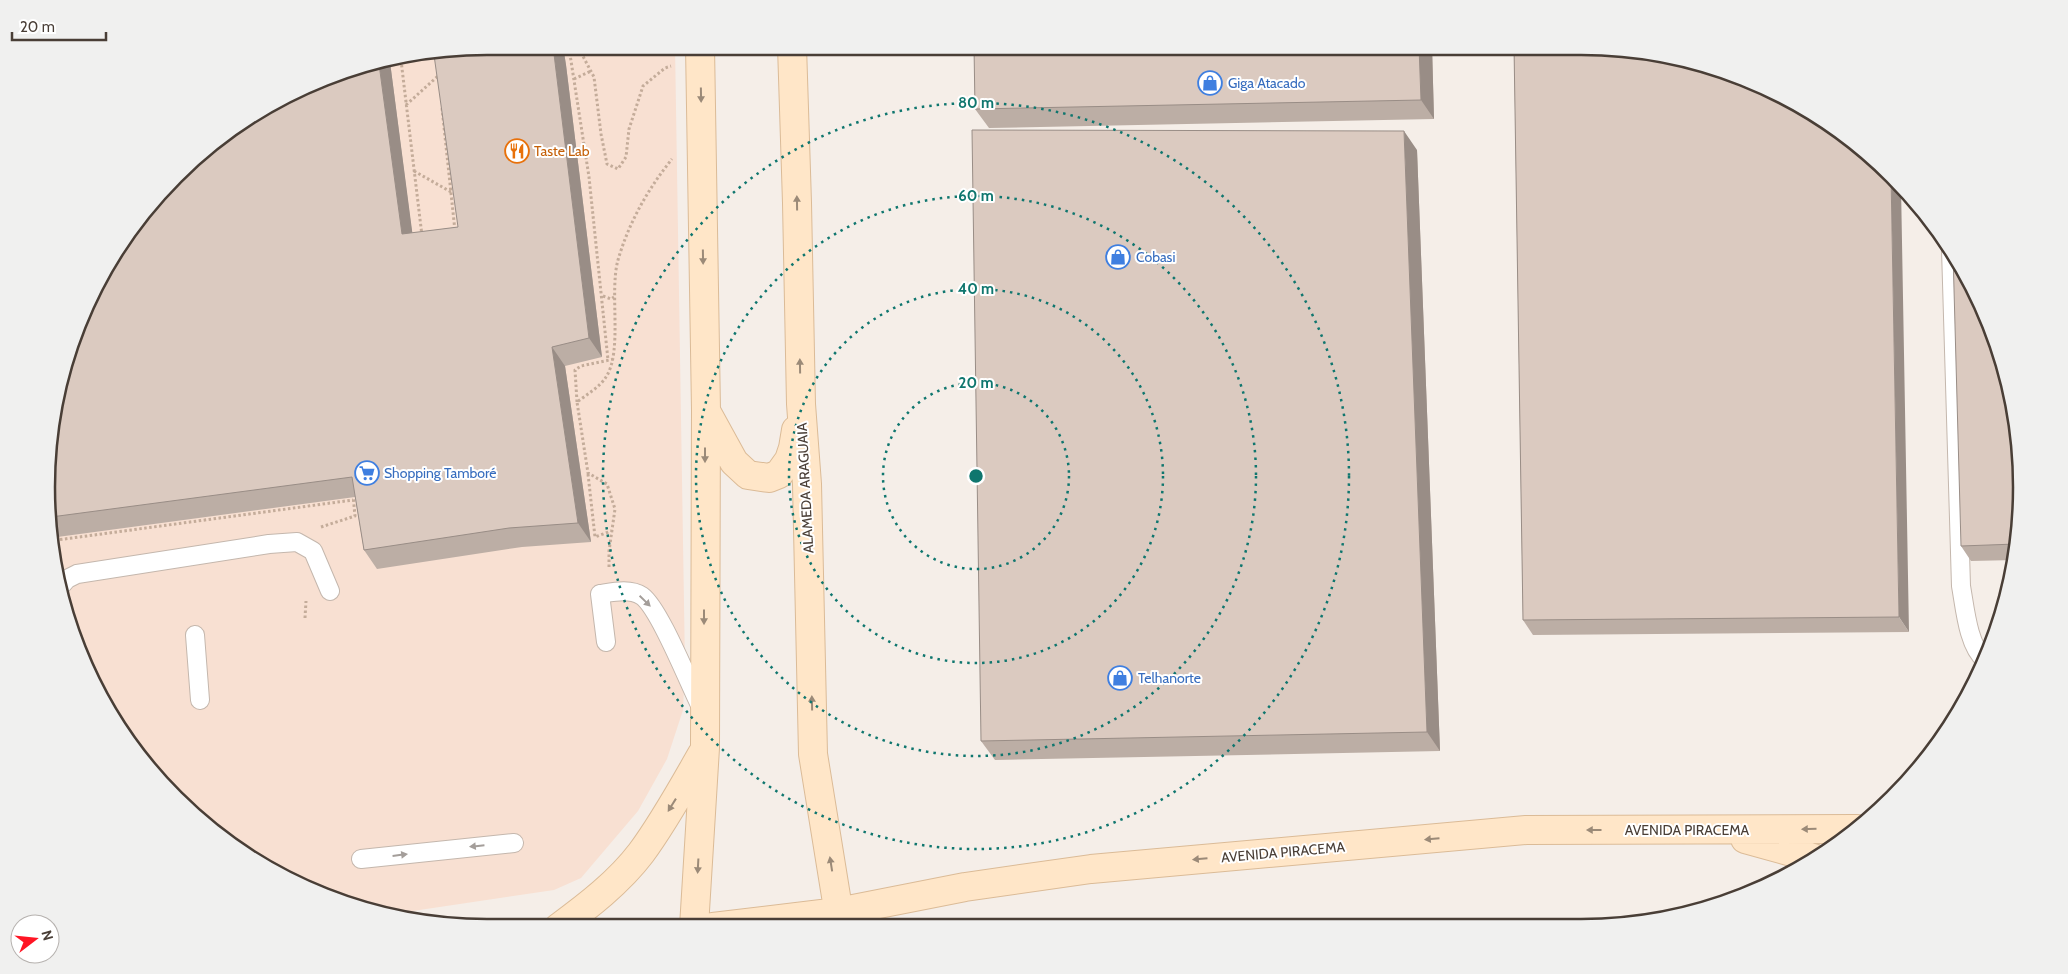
<svg xmlns="http://www.w3.org/2000/svg" width="2068" height="974" viewBox="0 0 2068 974" font-family="Cabin,sans-serif">
	<style>
		.commercial { fill: #f8e0d2 }
		.lines { fill: none; stroke-linecap: round; stroke-linejoin: round }
		.lane-casing { stroke: #c4b7ad; stroke-width: 20 }
		.secondary-casing { stroke: #dbbb97; stroke-width: 30 }
		.path { stroke: #c4ac9a; stroke-width: 3; stroke-dasharray: 2.5 2.5; stroke-linecap: butt }
		.lane { stroke: #fff; stroke-width: 18 }
		.secondary { stroke: #ffe6c8; stroke-width: 28 }
		.wall { fill: #bcaea5 }
		.shaded-wall { fill: #998d86 }
		.building { fill: #dbcac0; stroke: #998d86 }
		.oneway { fill: #9b8a78 }
		.oneway2 { fill: #a49e9a }
		.ring { fill: none; stroke: #0f766e; stroke-width: 2.5; stroke-dasharray: 2.5 5 }
		.labels { text-anchor: middle; dominant-baseline: central; stroke-width: 4; stroke-linejoin: round; paint-order: stroke }
		.shop-label { font-size: 14px; fill: #366cbe; stroke: #fff; text-anchor: start }
		.food-label { font-size: 14px; fill: #c56008; stroke: #fff; text-anchor: start }
		.street-label { font-size: 14px; fill: #493e36; stroke: #fff }
		.rim { fill: none; stroke: #493e36; stroke-width: 2.5 }
		.centre { fill: #0f766e; stroke: #fff; stroke-width: 2.5 }
		.ring-label { font-size: 15px; text-anchor: middle; font-weight: bold; fill: #0f766e; stroke: #fff; stroke-width: 4; stroke-linejoin: round; paint-order: stroke }
	</style>
	<rect width="100%" height="100%" fill="#f5eee8"/>
	<path class="commercial" d="M487 46H675L685 666 683 710 667 759 638 811 581 878 554 890 386 915 319 894 197 819 105 707 70 628 50 545 55 401 345 70Z"/>
	<g class="lines">
		<g class="lane-casing">
			<path id="lane" d="M1951 249 1961 586C1965 608 1968 646 1985 660
				M60 587 67 579 77 574 269 544 297 542 313 551 330 591
				M195 635 200 700
				M606 642 600 594C613 592 630 588 642 596 660 609 690 686 702 709
				M361 859 514 843"/>
		</g>
		<g class="secondary-casing">
			<path id="secondary" d="M792 46 797 203 801 404 807 484 813 754 841 927
				M706 411 734 462 748 475 769 478 779 474 789 460 793 448 796 430
				M1745 839 1813 858
				M694 927 705 748 706 410 700 46
				M713 927 838 912 965 887 1091 869 1526 830 1857 829
				M558 928C588 906 619 882 641 853 664 822 683 787 702 754"/>
		</g>
		<path class="path" d="M569 48 589 177 608 360
			M559 49 578 47 594 77 601 134 607 164 618 169 626 157 629 129 643 86 665 68 671 66
			M401 60 422 236
			M574 79 591 71
			M406 105 438 76
			M442 108 455 231
			M414 171 451 192
			M603 296 611 299 614 297
			M577 402 575 370 581 366 614 359
			M588 474 595 537 611 531
			M321 527 355 516 353 495
			M57 557V540L353 500
			M609 567V551L615 509 607 484 588 473 577 402C586 395 600 387 606 377 623 351 609 292 618 260 629 222 648 189 672 159
			M305 618 306 601
			M79 649 99 680 105 707"/>
		<use href="#lane" class="lane"/>
		<use href="#secondary" class="secondary"/>
	</g>
	<path class="wall" d="M487 46H563L566 65 602 357 565 366 591 542 522 547 377 569 364 550 355 497 50 538 55 401 345 70 390 62 412 233 458 227Z
		M1432 46 1434 119 989 128 975 109Z
		M1514 46 1909 632 1533 635 1523 620Z
		M1417 150 1440 751 995 760 981 741Z
		M2022 487 2015 560 1971 561 1961 546Z"/>
	<path class="shaded-wall" d="M553 46H563L566 65 602 357 589 338Z
		M1419 46H1432L1434 119 1421 100Z
		M390 62 415 253 402 234 379 64Z
		M1404 131 1417 150 1440 751 1427 732Z
		M1891 174 1901 186 1909 632 1899 617Z
		M552 347 565 366 591 542 578 523Z"/>
	<path class="building" d="M487 46H553L589 338 552 347 578 523 509 528 364 550 352 477 51 517 55 401 105 267 197 155 266 105 345 70 379 64 402 234 458 227 434 55Z
		M974 46H1419L1421 100 975 109Z
		M1514 46H1581L1667 55 1749 80 1826 120 1891 174 1899 617 1523 620Z
		M972 130 1404 131 1427 732 981 741Z
		M1953 252 1988 318 2013 401 2022 487 2016 544 1961 546Z"/>
	<defs><path id="oneway-solid" d="M-6-.8H1V-3.2L6.5 0L1 3.2V.8H-6Z" transform="scale(1.25)"/></defs>
	<g class="oneway">
		<use href="#oneway-solid" transform="translate(701 95) rotate(89)"/>
		<use href="#oneway-solid" transform="translate(797 203) rotate(-91)"/>
		<use href="#oneway-solid" transform="translate(703 257) rotate(89)"/>
		<use href="#oneway-solid" transform="translate(800 366) rotate(-91)"/>
		<use href="#oneway-solid" transform="translate(705 455) rotate(90)"/>
		<use href="#oneway-solid" transform="translate(704 617) rotate(90)"/>
		<use href="#oneway-solid" transform="translate(812 703) rotate(-91)"/>
		<use href="#oneway-solid" transform="translate(672 805) rotate(122)"/>
		<use href="#oneway-solid" transform="translate(1809 829) rotate(179)"/>
		<use href="#oneway-solid" transform="translate(1594 830) rotate(180)"/>
		<use href="#oneway-solid" transform="translate(1432 839) rotate(175)"/>
		<use href="#oneway-solid" transform="translate(1200 859) rotate(175)"/>
		<use href="#oneway-solid" transform="translate(831 864) rotate(-99)"/>
		<use href="#oneway-solid" transform="translate(698 866) rotate(93)"/>
	</g>
	<g class="oneway2">
		<use href="#oneway-solid" transform="translate(645 601) rotate(44)"/>
		<use href="#oneway-solid" transform="translate(477 846) rotate(174)"/>
		<use href="#oneway-solid" transform="translate(400 855) rotate(-7)"/>
	</g>
	<g class="ring">
		<circle cx="976" cy="476" r="93"/>
		<circle cx="976" cy="476" r="187"/>
		<circle cx="976" cy="476" r="280"/>
		<circle cx="976" cy="476" r="373"/>
	</g>
	<defs>
		<g id="shop-ring" transform="scale(1.25)"><circle r="9.5" fill="#fff" stroke="#3f7fe0" stroke-width="1.5"/><path d="M-5-2.5h2.3a2.7 3.5 0 0 1 5.4 0H5L5.5 6h-11ZM-1.5-2.5h3a1.5 2.3 0 0 0-3 0Z" fill="#3f7fe0"/></g>
		<g id="restaurant-ring" transform="scale(1.25)"><circle r="9.5" fill="#fff" stroke="#e8710a" stroke-width="1.5"/><path d="M-5-6h1v4h1v-4h1v4h1v-4h1v5L-1.5 .5V6h-2V.5L-5-1ZM5-6V6H3V1.5H1.5Q1.5-4 5-6Z" fill="#e8710a"/></g>
		<g id="supermarket-ring" transform="scale(1.25)"><circle r="9.5" fill="#fff" stroke="#3f7fe0" stroke-width="1.5"/><path d="M-6-5.5h2.5l.6 2H6L4.5 2H-2.5L-4.4-4H-6ZM-1.5 3.2a1.3 1.3 0 1 0 .1 0ZM3 3.2a1.3 1.3 0 1 0 .1 0Z" fill="#3f7fe0"/></g>
	</defs>
	<g fill-rule="evenodd">
		<use href="#shop-ring" x="1210" y="83"/>
		<use href="#restaurant-ring" x="517" y="151"/>
		<use href="#shop-ring" x="1118" y="257"/>
		<use href="#supermarket-ring" x="367" y="473"/>
		<use href="#shop-ring" x="1120" y="678"/>
	</g>
	<g class="labels">
		<g class="shop-label">
			<text x="1228" y="83">Giga Atacado</text>
			<text x="1136" y="257">Cobasi</text>
			<text x="384" y="473">Shopping Tamboré</text>
			<text x="1138" y="678">Telhanorte</text>
		</g>
		<g class="food-label">
			<text x="534" y="151">Taste Lab</text>
		</g>
		<g class="street-label">
			<text transform="translate(805 488) rotate(-93)">ALAMEDA ARAGUAIA</text>
			<text x="1687" y="830">AVENIDA PIRACEMA</text>
			<text transform="translate(1283 852) rotate(-5)">AVENIDA PIRACEMA</text>
		</g>
	</g>
	<path d="M0 0H2068V974H0ZM487 55H1581A432 432 0 0 1 2013 487V487A432 432 0 0 1 1581 919H487A432 432 0 0 1 55 487V487A432 432 0 0 1 487 55Z" fill="#f0f0ef" fill-rule="evenodd"/>
	<path class="rim" d="M487 55H1581A432 432 0 0 1 2013 487V487A432 432 0 0 1 1581 919H487A432 432 0 0 1 55 487V487A432 432 0 0 1 487 55Z"/>
	<circle cx="976" cy="476" r="8" class="centre"/>
	<g class="ring-label">
		<text x="976" y="108">80 m</text>
		<text x="976" y="201">60 m</text>
		<text x="976" y="294">40 m</text>
		<text x="976" y="388">20 m</text>
	</g>
	<g transform="translate(35 939) rotate(74)"><circle r="24" fill="#ffffff" stroke="#b6b2af"/>
	<path d="M0-4L9 19L0 12L-9 19Z" fill="#ff1524"/>
	<text y="-8" font-size="14" font-weight="bold" text-anchor="middle" fill="#493e36">N</text>
	</g>
	<path d="M12 32v8h94v-8" fill="none" stroke="#493e36" stroke-width="2.5"/>
	<text x="20" y="32" font-size="15" fill="#493e36" stroke="#ffffff" stroke-width="4" paint-order="stroke">20 m</text>
</svg>
